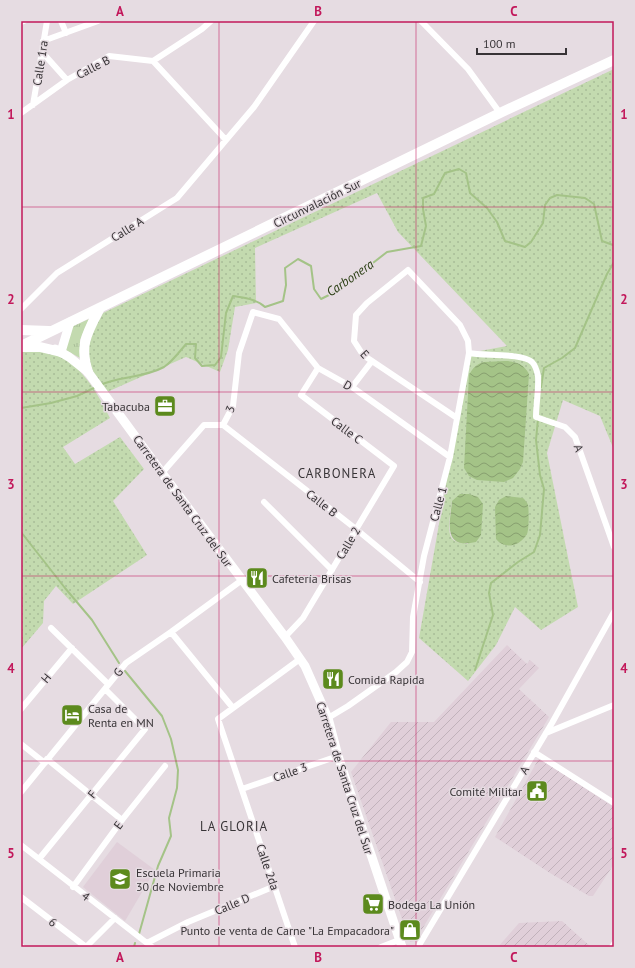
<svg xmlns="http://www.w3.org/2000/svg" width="635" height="968" viewBox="0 0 635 968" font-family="'PT Sans',sans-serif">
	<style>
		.built { fill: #e0cfd9 }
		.industrial { fill: url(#industrial-furrows) }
		.grass { fill: url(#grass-tufts) }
		.garden { fill: url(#garden-dots); fill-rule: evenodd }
		.water { fill: url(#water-waves) }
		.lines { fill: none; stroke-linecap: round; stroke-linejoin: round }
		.stream { stroke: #a4c387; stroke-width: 2 }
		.minor { stroke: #fff; stroke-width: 6 }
		.secondary { stroke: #fff; stroke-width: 9 }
		.primary { stroke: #fff; stroke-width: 10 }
		.grid { fill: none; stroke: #c2185b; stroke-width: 1; stroke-opacity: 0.55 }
		.labels { text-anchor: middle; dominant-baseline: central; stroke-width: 3; stroke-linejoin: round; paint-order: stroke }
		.street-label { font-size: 12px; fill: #383437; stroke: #e6dce2 }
		.poi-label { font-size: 12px; fill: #383437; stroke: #e6dce2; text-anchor: start }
		.water-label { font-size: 13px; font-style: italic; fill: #293d12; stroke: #e6dce2 }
		.neighbourhood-label { font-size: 13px; letter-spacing: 1px; fill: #383437; stroke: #e6dce2 }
		.neatline { fill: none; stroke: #c2185b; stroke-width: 1.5 }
		.grid-label { font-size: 13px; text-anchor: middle; font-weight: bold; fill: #c2185b }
	</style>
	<defs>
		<pattern id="industrial-furrows" width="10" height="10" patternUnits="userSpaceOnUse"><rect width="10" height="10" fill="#e0cfd9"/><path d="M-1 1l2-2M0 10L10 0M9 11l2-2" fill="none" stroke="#c1b2bb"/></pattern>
		<pattern id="grass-tufts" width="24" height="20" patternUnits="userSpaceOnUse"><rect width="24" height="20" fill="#c3daaf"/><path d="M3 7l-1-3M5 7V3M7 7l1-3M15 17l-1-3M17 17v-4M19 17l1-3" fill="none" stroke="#a8bc97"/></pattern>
		<pattern id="garden-dots" width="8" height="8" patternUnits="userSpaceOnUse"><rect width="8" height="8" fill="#c3daaf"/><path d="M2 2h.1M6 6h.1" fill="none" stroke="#a8bc97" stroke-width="1.8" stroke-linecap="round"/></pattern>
		<pattern id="water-waves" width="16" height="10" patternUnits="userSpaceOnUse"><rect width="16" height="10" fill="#a4c387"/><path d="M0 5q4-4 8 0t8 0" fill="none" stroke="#879f6f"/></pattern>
	</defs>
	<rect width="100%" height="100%" fill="#e6dce2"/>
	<path class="built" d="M117 842 155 870 125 921 83 887Z"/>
	<path class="industrial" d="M507 645 527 664 530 660 539 668 519 689 549 717 415 941 410 942 351 772 391 722H434Z
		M539 758 614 807V864L593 896H589L550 873 495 837Z
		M562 921 591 947H498L519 923Z"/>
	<path class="grass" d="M89 319 80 340V358L64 349 71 327Z"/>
	<path class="garden" d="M614 69V450L600 416 563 400 547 453 578 607 541 630 515 607 496 645 468 681 419 638 469 353 507 346 398 232 377 193 255 248 256 303 235 307 228 350 220 372 186 357 107 392C95 377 82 358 90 338 93 329 99 321 103 313ZM452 501 468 544C462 543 454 543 451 537 447 530 451 509 452 501Z
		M21 350C28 350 36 350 43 351 77 356 96 390 110 418L63 447 75 464 120 437 144 469 113 501 147 555 73 604 56 586 44 601 43 623 21 649Z"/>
	<path class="water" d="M484 362C501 362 520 356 529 374L523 462 520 469 513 478 504 482 477 480 469 476 464 468 469 375C473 368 476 364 484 362Z
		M460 494H469L478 497 483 504 481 535 476 542C442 550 450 522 452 501Z
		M506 496 523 498C525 500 527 502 528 505 529 510 529 530 527 534 520 546 505 550 496 539L495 507 499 500Z"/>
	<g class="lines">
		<path class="stream" d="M100 385C120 376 144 378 164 367 172 362 180 351 186 344H196L195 358 202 366 215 365 221 357 226 313 233 296C244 298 257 299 265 307L283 301 286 285 285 268 298 259 311 266 314 289 321 299 337 291 387 252 421 246 426 226 423 209V198L434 194 445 173 459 169 466 173 470 193 487 208 497 222 505 241 525 247 531 242 543 223 545 205 550 198 557 195 585 198 594 204 602 241 613 245 614 244
			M541 387 544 368 562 358 575 348 607 274 614 262
			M21 408 51 403 77 396 96 387
			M21 532 65 588 92 620 119 663
			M475 670 493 615 489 593 491 583 518 562 534 552 540 535 544 489 540 475 536 440 538 419
			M125 671 162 716 171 739 178 770 177 788 169 818 171 836 158 866 139 934
			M134 947 135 943"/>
		<path class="minor" d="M61 21 66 33
			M421 21 468 69 500 113
			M21 22 24 21
			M43 41 98 21
			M42 52 67 80
			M153 61 226 140
			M33 105 47 21
			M21 113 67 80 109 56 153 61 202 29 211 21
			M21 309 57 273 177 198 254 107 314 21
			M469 353C484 356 522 353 532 362 536 366 537 371 538 376 539 389 536 404 536 417L565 427 575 437 614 547
			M352 387 372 361
			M223 425 356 529 420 582
			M162 473 204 425H223L233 406 239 353 253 312 279 319 318 368 352 387 450 457
			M264 502 332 570
			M51 628 108 684
			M171 632 233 708
			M285 637 303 618 394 466 301 395 318 368
			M21 709 72 648
			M328 718 348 706 396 672 407 662 412 652 413 617 424 556 450 457 469 353 468 341 460 325 408 270 367 303 356 315 354 341 363 355 372 361 457 418
			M546 733 614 705
			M21 744 45 763
			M534 752 614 803
			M47 759 122 820
			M242 789 338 756
			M21 792 126 663 171 632 242 580
			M21 845 152 947
			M39 859 145 729 105 689
			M73 887 122 820 165 766
			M21 897 86 947
			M147 943 188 922 275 886
			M21 946 22 947
			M86 947 115 918
			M295 947 218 719 300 659
			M381 947 399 940
			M418 947 552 723 614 612
			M612 947 614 944"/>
		<path class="secondary" d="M55 349 69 357 88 372 162 473 285 637 305 666 328 718 338 756 402 947
			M61 352 70 322"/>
		<path class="primary" d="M21 330 49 331
			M21 346 500 113 614 60
			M23 347H40L61 352
			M88 372C79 345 87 333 100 308"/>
	</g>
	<path class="grid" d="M219 21V947M416 21V947M21 207H614M21 392H614M21 576H614M21 761H614"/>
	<defs>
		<g id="office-square" transform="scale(1.15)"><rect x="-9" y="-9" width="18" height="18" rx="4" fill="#5c8a1d" stroke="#e6dce2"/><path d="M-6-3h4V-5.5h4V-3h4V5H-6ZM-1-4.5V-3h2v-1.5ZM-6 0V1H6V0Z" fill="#fff"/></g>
		<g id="restaurant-square" transform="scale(1.15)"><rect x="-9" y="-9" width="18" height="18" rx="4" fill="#5c8a1d" stroke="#e6dce2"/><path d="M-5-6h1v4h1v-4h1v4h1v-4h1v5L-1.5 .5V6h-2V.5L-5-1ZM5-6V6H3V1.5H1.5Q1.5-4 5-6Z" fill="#fff"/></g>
		<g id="hotel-square" transform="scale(1.15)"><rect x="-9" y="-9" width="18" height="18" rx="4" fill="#5c8a1d" stroke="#e6dce2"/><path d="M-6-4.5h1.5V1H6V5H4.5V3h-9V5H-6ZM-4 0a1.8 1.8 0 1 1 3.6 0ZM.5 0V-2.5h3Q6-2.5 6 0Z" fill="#fff"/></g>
		<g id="civic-square" transform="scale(1.15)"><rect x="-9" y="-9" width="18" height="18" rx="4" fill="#5c8a1d" stroke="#e6dce2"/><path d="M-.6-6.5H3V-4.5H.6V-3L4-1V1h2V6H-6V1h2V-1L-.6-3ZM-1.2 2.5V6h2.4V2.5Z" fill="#fff"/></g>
		<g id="school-square" transform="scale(1.15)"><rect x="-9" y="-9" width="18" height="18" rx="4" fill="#5c8a1d" stroke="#e6dce2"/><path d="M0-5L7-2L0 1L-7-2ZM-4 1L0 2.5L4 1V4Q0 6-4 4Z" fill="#fff"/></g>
		<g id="supermarket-square" transform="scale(1.15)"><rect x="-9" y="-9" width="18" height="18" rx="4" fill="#5c8a1d" stroke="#e6dce2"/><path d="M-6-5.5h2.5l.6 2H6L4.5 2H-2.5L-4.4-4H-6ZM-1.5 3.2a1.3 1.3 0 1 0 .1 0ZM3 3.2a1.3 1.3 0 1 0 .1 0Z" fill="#fff"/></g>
		<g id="shop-square" transform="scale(1.15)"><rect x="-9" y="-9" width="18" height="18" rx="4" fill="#5c8a1d" stroke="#e6dce2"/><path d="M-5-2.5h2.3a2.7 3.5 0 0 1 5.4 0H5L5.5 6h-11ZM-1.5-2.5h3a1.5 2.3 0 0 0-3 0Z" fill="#fff"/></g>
	</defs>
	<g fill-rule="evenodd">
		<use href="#office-square" x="165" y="406"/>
		<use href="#restaurant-square" x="257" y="578"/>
		<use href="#restaurant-square" x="333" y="679"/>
		<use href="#hotel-square" x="72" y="715"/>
		<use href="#civic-square" x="537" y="791"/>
		<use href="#school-square" x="120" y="879"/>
		<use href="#supermarket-square" x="373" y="904"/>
		<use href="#shop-square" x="410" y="930"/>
	</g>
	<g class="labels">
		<g class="street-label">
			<text transform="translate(40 63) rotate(-81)">Calle 1ra</text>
			<text transform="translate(93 67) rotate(-27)">Calle B</text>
			<text transform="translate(317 203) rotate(-26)">Circunvalación Sur</text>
			<text transform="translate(127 229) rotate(-32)">Calle A</text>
			<text transform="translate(365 354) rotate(47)">E</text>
			<text transform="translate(348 385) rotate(30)">D</text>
			<text transform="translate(230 409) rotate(-67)">3</text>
			<text transform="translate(347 430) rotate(37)">Calle C</text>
			<text transform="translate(579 448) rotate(71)">A</text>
			<text transform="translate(183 501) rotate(54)">Carretera de Santa Cruz del Sur</text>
			<text transform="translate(322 503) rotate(38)">Calle B</text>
			<text transform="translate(438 504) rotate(-75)">Calle 1</text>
			<text transform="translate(348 543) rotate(-59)">Calle 2</text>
			<text transform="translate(118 672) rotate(-50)">G</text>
			<text transform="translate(46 678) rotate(-50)">H</text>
			<text transform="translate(524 770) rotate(-59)">A</text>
			<text transform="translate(290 772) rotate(-19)">Calle 3</text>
			<text transform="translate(345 778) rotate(72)">Carretera de Santa Cruz del Sur</text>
			<text transform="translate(92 794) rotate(-51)">F</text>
			<text transform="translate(118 825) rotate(-53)">E</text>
			<text transform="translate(268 867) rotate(71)">Calle 2da</text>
			<text transform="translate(86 896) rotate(37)">4</text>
			<text transform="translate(232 904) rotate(-23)">Calle D</text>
			<text transform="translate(53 922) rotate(38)">6</text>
		</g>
		<g class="poi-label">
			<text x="150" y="406" text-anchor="end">Tabacuba</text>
			<text x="272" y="578">Cafetería Brisas</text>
			<text x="348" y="679">Comida Rapida</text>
			<text x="88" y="708">Casa de<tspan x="88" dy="14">Renta en MN</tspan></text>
			<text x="522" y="791" text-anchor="end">Comité Militar</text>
			<text x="136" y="872">Escuela Primaria<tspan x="136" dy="14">30 de Noviembre</tspan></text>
			<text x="388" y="904">Bodega La Unión</text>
			<text x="394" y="930" text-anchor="end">Punto de venta de Carne "La Empacadora"</text>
		</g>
		<g class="water-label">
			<text transform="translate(350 278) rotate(-35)">Carbonera</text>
		</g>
		<g class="neighbourhood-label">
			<text x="337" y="473">CARBONERA</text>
			<text x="234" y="826">LA GLORIA</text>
		</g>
	</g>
	<rect width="635" height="968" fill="none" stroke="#e6dce2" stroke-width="44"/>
	<path d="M477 48v6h89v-6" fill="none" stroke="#383437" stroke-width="2"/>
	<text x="483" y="48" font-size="12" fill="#383437" stroke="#e6dce2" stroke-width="3" paint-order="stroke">100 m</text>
	<rect x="22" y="22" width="591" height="924" class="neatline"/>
	<g class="grid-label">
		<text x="120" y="16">A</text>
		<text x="318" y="16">B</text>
		<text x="514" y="16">C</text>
		<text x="11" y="119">1</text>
		<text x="624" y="119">1</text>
		<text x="11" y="304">2</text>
		<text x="624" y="304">2</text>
		<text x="11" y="489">3</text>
		<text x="624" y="489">3</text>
		<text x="11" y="673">4</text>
		<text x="624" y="673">4</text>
		<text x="11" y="858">5</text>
		<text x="624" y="858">5</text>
		<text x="120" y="962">A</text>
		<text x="318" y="962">B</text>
		<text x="514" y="962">C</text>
	</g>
</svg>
